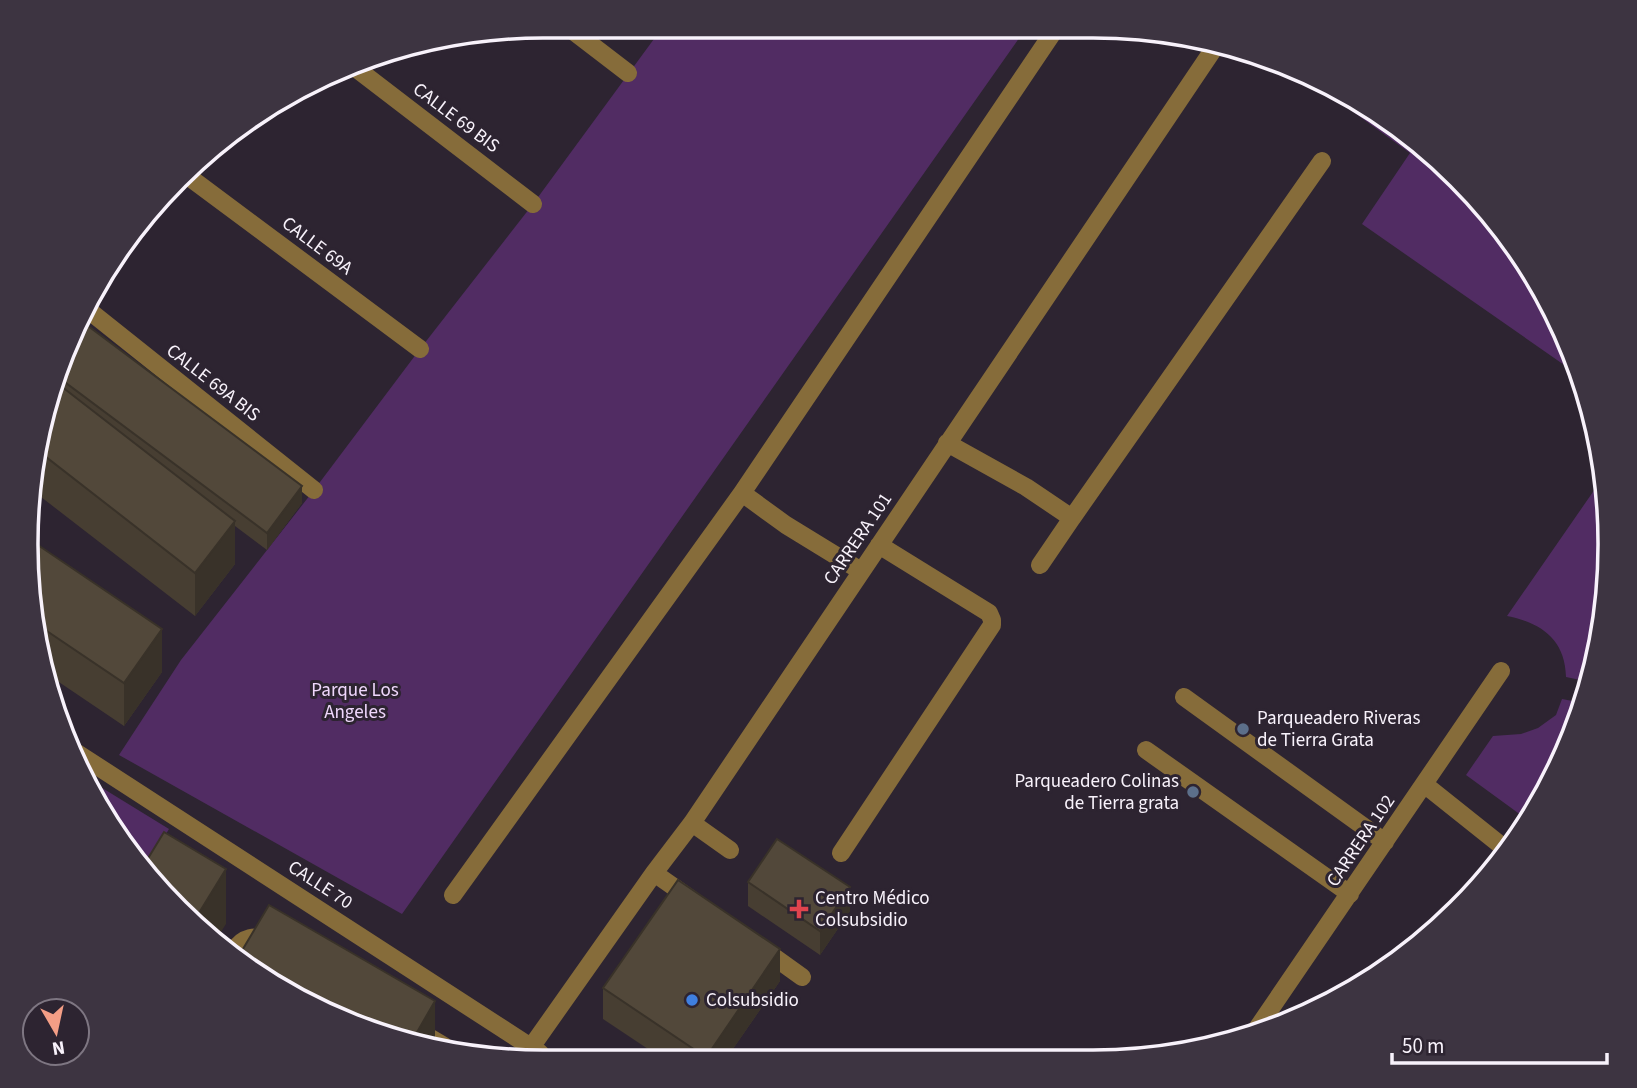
<svg xmlns="http://www.w3.org/2000/svg" width="1637" height="1088" viewBox="0 0 1637 1088" font-family="'Source Sans 3',sans-serif">
	<style>
		.green { fill: #512c63 }
		.lines { fill: none; stroke-linecap: round; stroke-linejoin: round }
		.minor { stroke: #866c3a; stroke-width: 18 }
		.wall { fill: #473e32 }
		.shaded-wall { fill: #393229 }
		.building { fill: #52483a; stroke: #393229; stroke-width: 2 }
		.service-dot { fill: #5c6f8a; stroke: #2d2431; stroke-width: 2.5 }
		.health-dot { fill: #e0444e; stroke: #2d2431; stroke-width: 2.5 }
		.shop-dot { fill: #3f7fe0; stroke: #2d2431; stroke-width: 2.5 }
		.labels { text-anchor: middle; dominant-baseline: central; stroke-width: 6; stroke-linejoin: round; paint-order: stroke }
		.street-label { font-size: 19px; fill: #f8f2fb; stroke: #2d2431 }
		.park-label { font-size: 19px; fill: #efd7fc; stroke: #2d2431 }
		.poi-label { font-size: 19px; fill: #f8f2fb; stroke: #2d2431; text-anchor: start }
		.rim { fill: none; stroke: #f8f2fb; stroke-width: 3.5 }
	</style>
	<rect width="100%" height="100%" fill="#2d2431"/>
	<path class="green" d="M662 28 1022 34 402 914 119 755 181 660 314 490 420 349 533 204Z
		M1297 71 1322 80 1459 178 1523 256 1571 345 1580 376 1362 224 1410 153Z
		M1604 476 1611 544 1601 645 1590 682 1566 677C1565 639 1541 623 1507 616Z
		M1562 699 1583 703 1571 742 1529 821 1466 775 1493 736 1521 734 1538 728 1556 715Z
		M86 778 169 829 145 868 95 803Z"/>
	<g class="lines">
		<path class="minor" d="M568 27 628 73
			M353 66 533 204
			M189 177 420 349
			M87 309 314 490
			M947 443 1026 487 1072 518 1322 161
			M742 493 1052 34
			M1040 565 1072 518
			M1184 697 1385 842
			M1146 750 1350 894
			M77 753 540 1053
			M1424 784 1508 851
			M692 823 730 850
			M841 853 992 625V620L989 613 879 545
			M654 873 691 899
			M453 895 742 493 786 525 861 571
			M763 949 802 977
			M234 951C242 937 256 934 269 942
			M417 1030 444 1046 450 1052
			M1254 1033 1501 671
			M527 1053 654 873 692 823 1217 44"/>
	</g>
	<path class="wall" d="M66 346 302 503 267 550 235 526V564L195 616 32 490Z
		M29 539 162 672 124 726 47 674 36 645Z
		M748 882 850 911 820 955 748 906Z
		M780 981 728 1056 657 1055 603 1019V988Z"/>
	<path class="shaded-wall" d="M302 486V503L267 550V533Z
		M235 521V564L195 616V573Z
		M162 629V672L124 726V683Z
		M226 869V924L217 938 194 921Z
		M850 887V911L820 955V931Z
		M780 949V981L728 1056H707Z
		M435 1001V1049L412 1041Z"/>
	<path class="building" d="M80 320 302 486 267 533 58 377 66 346Z
		M57 383 235 521 195 573 41 453Z
		M29 539 162 629 124 683 35 623Z
		M164 832 226 869 194 921 178 910 144 865Z
		M777 839 850 887 820 931 748 882Z
		M678 880 780 949 707 1056H704L603 988Z
		M269 905 435 1001 412 1041 315 1008 240 954Z"/>
	<g class="service-dot">
		<circle cx="1243" cy="729" r="7"/>
		<circle cx="1193" cy="792" r="7"/>
	</g>
	<path class="health-dot" d="M795.5 898.5h7v7h7v7h-7v7h-7v-7h-7v-7h7z"/>
	<circle class="shop-dot" cx="692" cy="1000" r="7"/>
	<g class="labels">
		<g class="street-label">
			<text transform="translate(456 118) rotate(37)">CALLE 69 BIS</text>
			<text transform="translate(317 246) rotate(37)">CALLE 69A</text>
			<text transform="translate(213 383) rotate(38)">CALLE 69A BIS</text>
			<text transform="translate(858 539) rotate(-56)">CARRERA 101</text>
			<text transform="translate(1361 841) rotate(-56)">CARRERA 102</text>
			<text transform="translate(320 885) rotate(33)">CALLE 70</text>
		</g>
		<g class="park-label">
			<text x="355" y="690">Parque Los<tspan x="355" dy="22">Angeles</tspan></text>
		</g>
		<g class="poi-label">
			<text x="1257" y="718">Parqueadero Riveras<tspan x="1257" dy="22">de Tierra Grata</tspan></text>
			<text x="1179" y="781" text-anchor="end">Parqueadero Colinas<tspan x="1179" dy="22">de Tierra grata</tspan></text>
			<text x="815" y="898">Centro Médico<tspan x="815" dy="22">Colsubsidio</tspan></text>
			<text x="706" y="1000">Colsubsidio</text>
		</g>
	</g>
	<path d="M0 0H1637V1088H0ZM543 38H1093A505 505 0 0 1 1598 543V545A505 505 0 0 1 1093 1050H543A505 505 0 0 1 38 545V543A505 505 0 0 1 543 38Z" fill="#3d3441" fill-rule="evenodd"/>
	<path class="rim" d="M543 38H1093A505 505 0 0 1 1598 543V545A505 505 0 0 1 1093 1050H543A505 505 0 0 1 38 545V543A505 505 0 0 1 543 38Z"/>
	<g transform="translate(56 1032) rotate(171)"><circle r="33" fill="#2d2431" stroke="#7e7682" stroke-width="2"/>
	<path d="M0-5L12 26L0 18L-12 26Z" fill="#f49e86"/>
	<text y="-10" font-size="19" font-weight="bold" text-anchor="middle" fill="#f8f2fb">N</text>
	</g>
	<path d="M1392 1053v10h215v-10" fill="none" stroke="#f8f2fb" stroke-width="3.5"/>
	<text x="1402" y="1053" font-size="21" fill="#f8f2fb" stroke="#2d2431" stroke-width="5" paint-order="stroke">50 m</text>
</svg>
